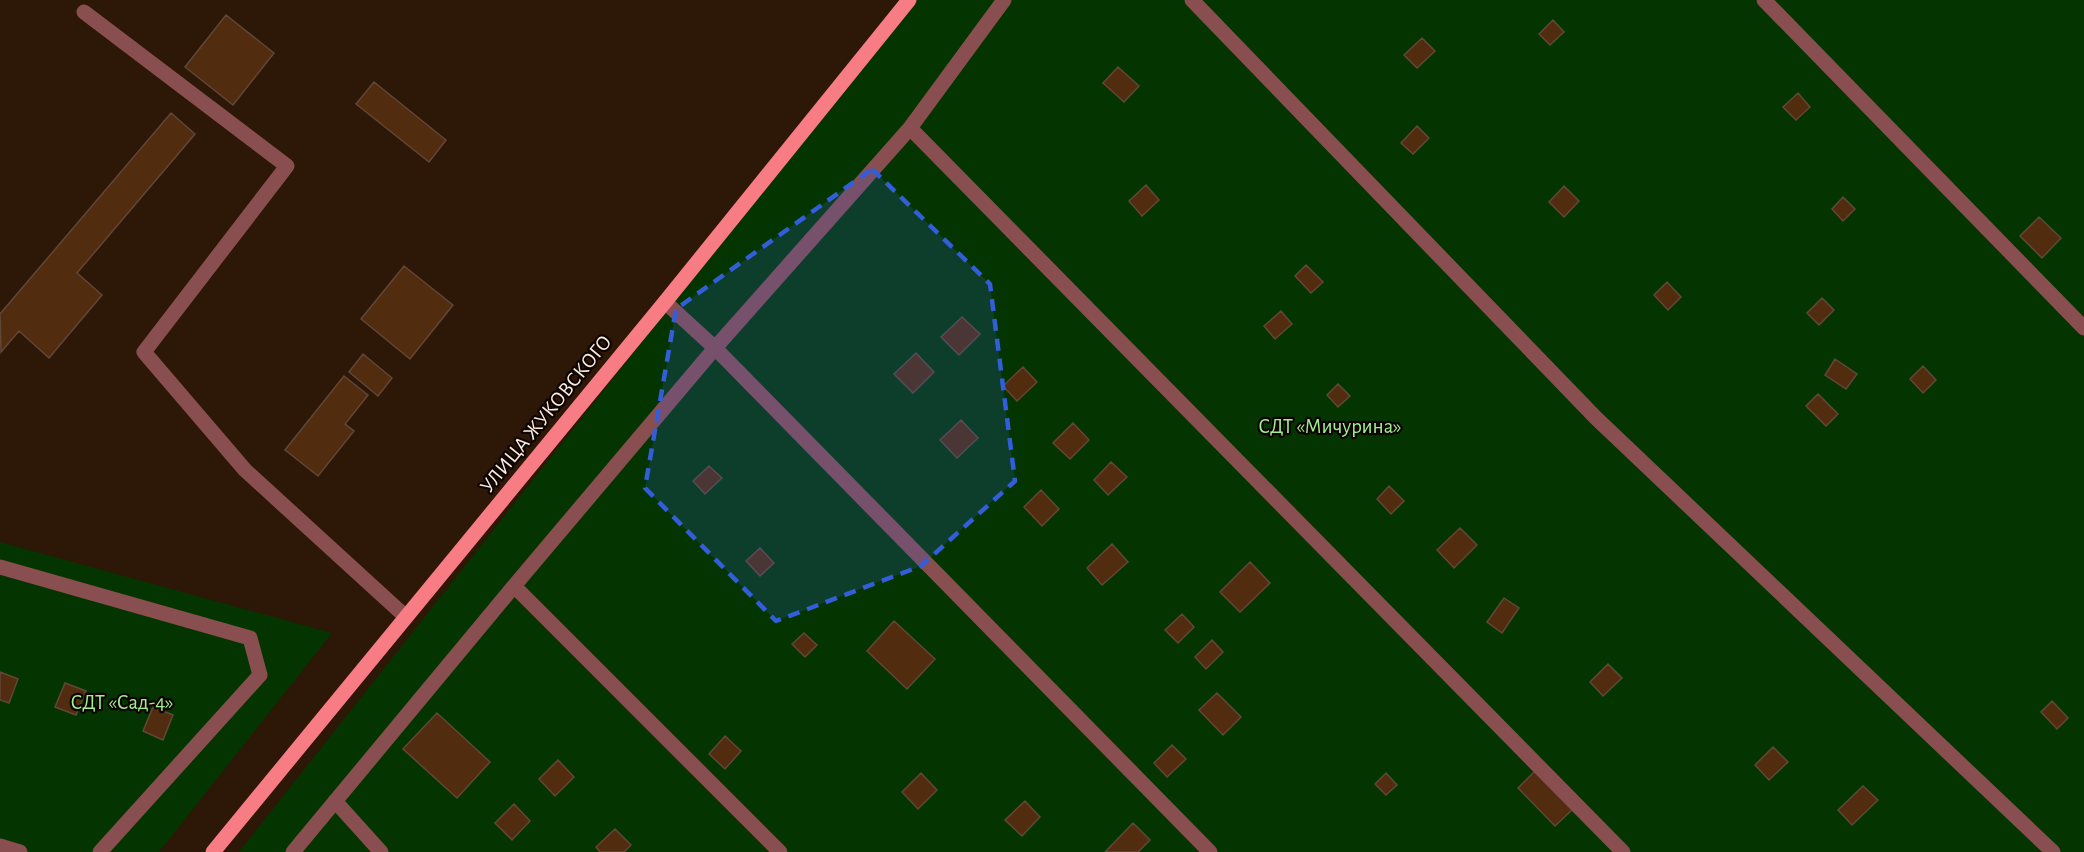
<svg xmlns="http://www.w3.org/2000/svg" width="2084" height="852" viewBox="0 0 2084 852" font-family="'Alegreya Sans',sans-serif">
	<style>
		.green { fill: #043500 }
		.building { fill: #522c0e; stroke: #614737; stroke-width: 1.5 }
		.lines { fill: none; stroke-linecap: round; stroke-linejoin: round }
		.minor { stroke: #894e50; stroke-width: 15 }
		.major { stroke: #f77c83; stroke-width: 15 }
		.marked { fill: #335ed9; fill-opacity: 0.2; stroke: #335ed9; stroke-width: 4.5; stroke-dasharray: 12 8; stroke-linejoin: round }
		.labels { text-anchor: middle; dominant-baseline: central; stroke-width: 4.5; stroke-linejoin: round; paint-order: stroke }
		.street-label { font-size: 21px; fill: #faeae0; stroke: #0e0502 }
		.park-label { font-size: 21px; fill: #9fef91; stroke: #0e0502 }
	</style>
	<rect width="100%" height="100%" fill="#2d1707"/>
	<path class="green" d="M912 0H2084V852H239Z
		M0 542 332 633 159 852H0Z"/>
	<path class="building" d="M226 15 274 53 233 105 185 67Z
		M1553 20 1564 32 1550 45 1539 34Z
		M1422 38 1435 51 1417 68 1404 55Z
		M1118 67 1139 86 1124 102 1103 83Z
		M374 82 446 140 429 162 356 104Z
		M1798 93 1810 107 1796 120 1783 107Z
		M171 113 195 134 77 273 102 295 49 358 19 331 1 352 0 314Z
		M1417 126 1429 138 1413 154 1401 143Z
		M1146 185 1159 200 1142 216 1129 201Z
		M1564 186 1579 201 1564 217 1549 202Z
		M1843 197 1855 209 1843 221 1832 209Z
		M2039 217 2061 238 2042 258 2020 236Z
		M1306 265 1323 282 1311 293 1295 276Z
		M404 266 453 305 410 359 361 319Z
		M1667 282 1681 297 1668 310 1654 295Z
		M1822 298 1834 310 1819 325 1807 313Z
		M1281 311 1292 324 1275 339 1264 326Z
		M962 317 980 334 959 355 941 337Z
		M916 353 934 372 913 393 894 374Z
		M363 354 392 378 378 396 349 372Z
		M1835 359 1857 374 1846 389 1825 375Z
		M1923 366 1936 380 1923 393 1910 379Z
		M1023 367 1037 382 1017 401 1003 386Z
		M344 376 368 395 345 424 354 431 318 476 285 450Z
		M1338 384 1350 396 1338 407 1327 395Z
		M1818 394 1838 414 1826 426 1806 406Z
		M961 420 978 438 957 458 940 440Z
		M1073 423 1089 440 1070 459 1053 443Z
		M1111 462 1127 477 1108 495 1094 480Z
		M709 466 722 478 705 494 693 481Z
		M1389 486 1404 501 1391 514 1377 499Z
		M1041 490 1059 509 1042 526 1024 507Z
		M1460 528 1477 545 1454 568 1437 550Z
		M1112 544 1128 562 1102 585 1087 568Z
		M760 548 774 563 760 576 746 561Z
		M1250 562 1270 583 1240 612 1220 592Z
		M1504 598 1519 608 1502 633 1487 622Z
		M1182 614 1194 627 1178 643 1165 630Z
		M894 621 935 659 907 689 867 651Z
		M804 633 817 645 805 657 792 644Z
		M1212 640 1223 652 1206 669 1195 657Z
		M1608 664 1622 678 1603 696 1590 682Z
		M0 672 18 679 9 703 0 700Z
		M65 683 86 691 76 715 55 707Z
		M1217 693 1241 717 1223 735 1199 710Z
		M2052 701 2068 718 2057 729 2041 712Z
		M153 707 173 715 163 740 143 731Z
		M437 713 490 762 457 798 403 749Z
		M725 736 741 751 725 769 709 754Z
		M1172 745 1186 759 1167 777 1154 763Z
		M1773 747 1788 762 1769 780 1755 765Z
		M558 760 574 777 555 796 539 779Z
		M1536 770 1573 809 1555 826 1518 788Z
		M921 773 937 790 918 809 902 792Z
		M1386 773 1397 785 1386 795 1375 784Z
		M1863 786 1878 800 1852 825 1838 810Z
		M1025 801 1040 817 1022 836 1005 820Z
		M514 804 530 821 512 840 495 823Z
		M1133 823 1150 840 1138 852H1105Z
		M615 829 631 845 624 852H600L596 847Z"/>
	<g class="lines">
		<path class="minor" d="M1192 0 1596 418 2053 852
			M1764 0 2084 328
			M84 12 287 166 144 352 245 470 406 617
			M910 128 1623 852
			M665 302 715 348 1210 852
			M0 567 250 638 260 675 100 852
			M514 586 780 852
			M335 801 381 852
			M0 846 20 852
			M293 852 514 586 715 348 910 128 1004 0"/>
		<path class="major" d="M213 852 665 302 909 0"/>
	</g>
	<path class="marked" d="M872 169 990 284 1015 481 921 566 776 621 645 488 676 309Z"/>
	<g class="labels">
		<g class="street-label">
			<text transform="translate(546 414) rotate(-51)">УЛИЦА ЖУКОВСКОГО</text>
		</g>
		<g class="park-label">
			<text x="1330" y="426">СДТ «Мичурина»</text>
			<text x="122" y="702">СДТ «Сад-4»</text>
		</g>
	</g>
</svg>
